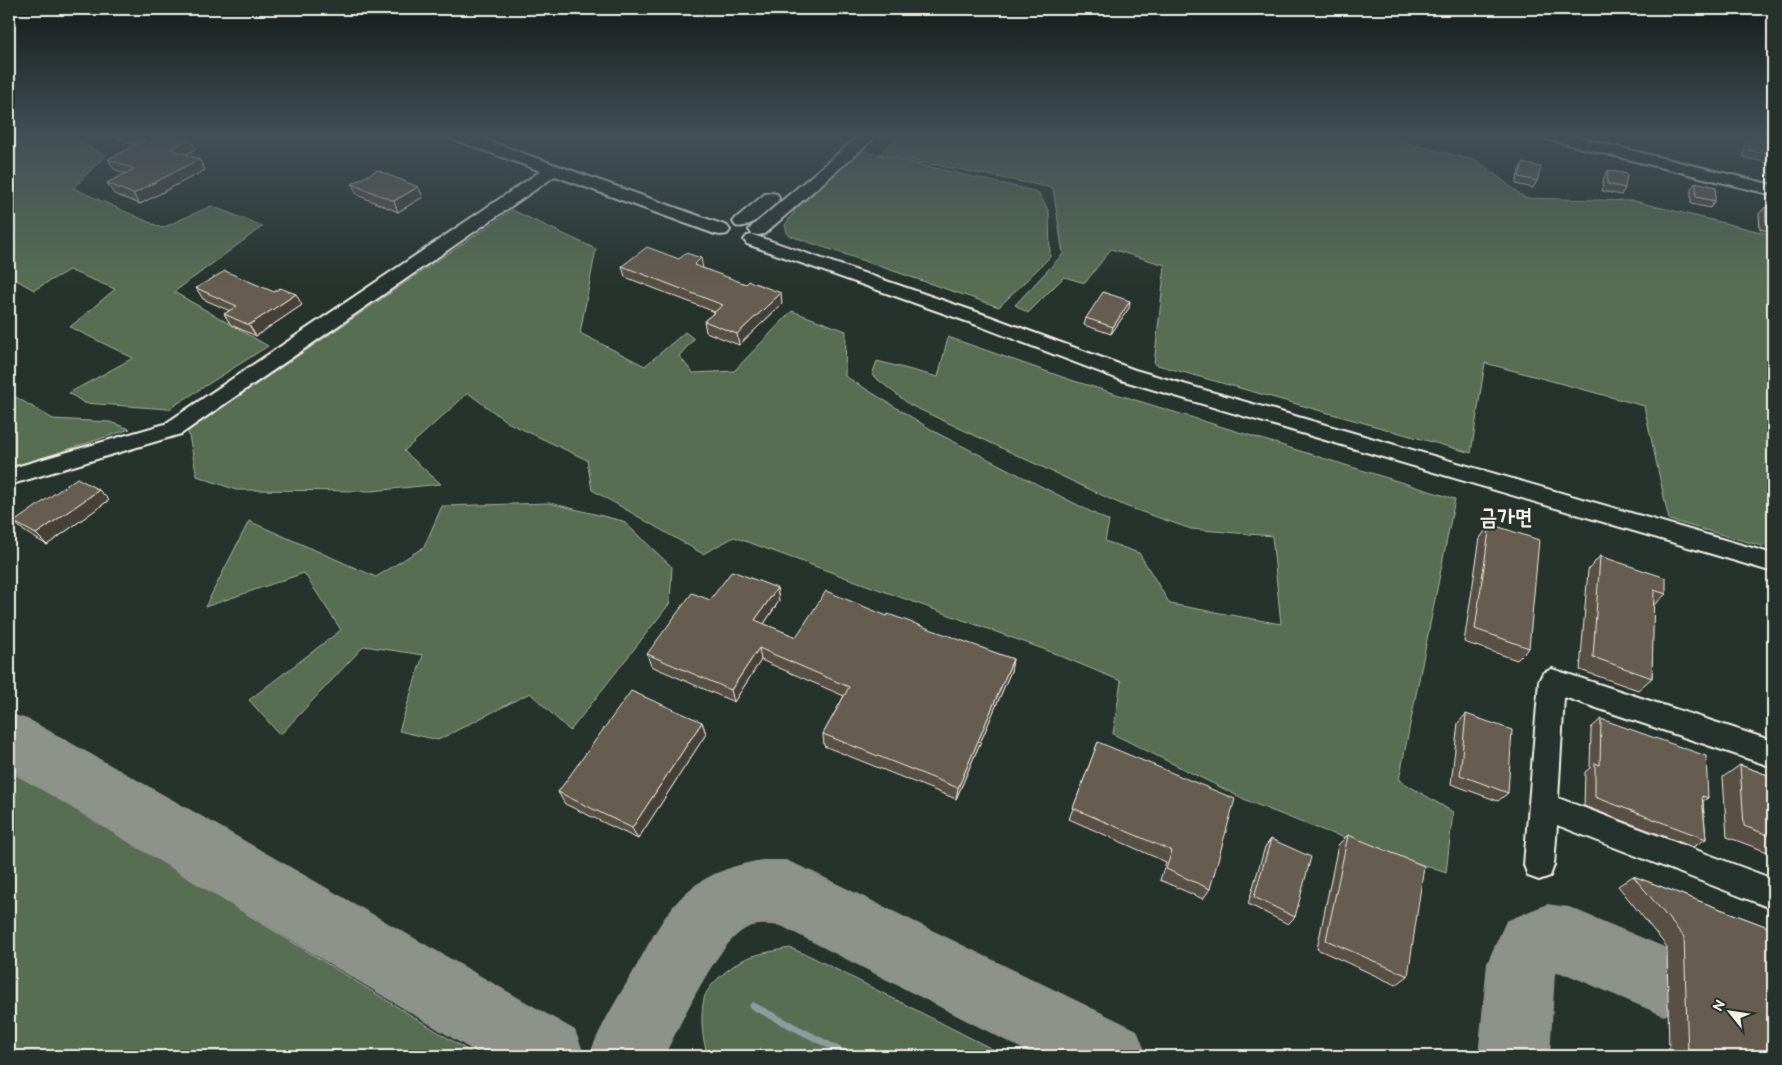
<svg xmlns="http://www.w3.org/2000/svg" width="1782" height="1065" viewBox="0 0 1782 1065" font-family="'Balsamiq Sans','Poor Story',sans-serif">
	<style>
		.green { fill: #596e53; stroke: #a6b09e }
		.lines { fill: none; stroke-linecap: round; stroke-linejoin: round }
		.stream { stroke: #8d9c9f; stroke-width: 7 }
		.taxiway { fill: #8d928a; fill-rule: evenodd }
		.minor-casing { stroke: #f4f1e8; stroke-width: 4 }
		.minor { fill: #26332d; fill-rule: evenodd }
		.wall { fill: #584f45; stroke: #f4f1e8 }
		.shaded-wall { fill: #474038; stroke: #f4f1e8 }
		.building { fill: #665c50; stroke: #f4f1e8 }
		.labels { text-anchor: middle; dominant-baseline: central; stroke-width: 4.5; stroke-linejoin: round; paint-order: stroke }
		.district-label { font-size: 22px; font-weight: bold; fill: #f4f1e8; stroke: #26332d }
	</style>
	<rect width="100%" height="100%" fill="#26332d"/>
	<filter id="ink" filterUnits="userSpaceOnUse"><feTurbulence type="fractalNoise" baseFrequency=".02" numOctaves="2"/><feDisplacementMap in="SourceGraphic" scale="10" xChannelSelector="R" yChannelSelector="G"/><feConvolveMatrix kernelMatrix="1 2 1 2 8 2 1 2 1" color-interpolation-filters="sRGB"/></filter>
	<g filter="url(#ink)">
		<path class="green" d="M9 135H64L106 155 73 188 162 228 211 206 263 226 174 292 268 346 169 409 84 403 69 393 133 358 70 327 115 289 69 270 34 290 9 276Z
			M900 135H1376L1478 161 1525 198 1634 201 1773 235V549L1669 520 1644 406 1485 363 1471 453 1154 364 1165 265 1111 249 1085 283 1064 277 1028 313 1015 305 1063 254 1053 188 879 154Z
			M862 151 1038 192 1049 212 1050 257 999 307 788 235 785 225 800 203Z
			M512 210 596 249 580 333 645 366 685 332 694 339 679 356 693 373 734 371 792 311 846 331 845 376 937 433 1109 521 1105 541 1139 553 1170 604 1281 624 1272 536 1191 529 1125 506 910 405 872 375 877 361 938 377 948 337 1071 380 1455 499 1399 780 1453 812 1446 873 1308 825 1250 802 1113 734 1121 681 1046 650 734 537 703 554 592 490 587 460 507 422 468 393 404 451 441 484 372 491 236 490 197 476 188 431Z
			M9 393 53 419 110 422 130 429 9 469Z
			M550 503 623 521 672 567 670 603 570 731 530 693 438 740 399 731 423 655 364 646 280 735 249 700 341 630 304 573 205 607 249 521 376 577 424 547 442 506Z
			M9 771 65 802 477 1056H9Z
			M790 948 810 956 1006 1056H708C702 1039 700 1017 704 999 707 985 732 965 745 959 759 953 775 951 790 948Z"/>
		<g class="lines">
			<path class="stream" d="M753 1006 850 1056"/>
			<path class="taxiway" d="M9 713 30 720 191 810 575 1030 585 1056H482L9 770Z
				M762 860H786L809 870 1137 1030 1147 1056H1036L781 926C771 925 757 923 747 928 716 943 681 1025 664 1056H589C600 1026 617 999 633 972 649 944 664 911 689 890 709 873 737 864 762 860Z
				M1547 904 1569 907 1688 957 1699 981 1688 1005 1664 1016 1568 975 1555 973 1550 1056H1478L1487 963 1506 921Z"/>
			<g class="minor-casing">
				<path id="minor" d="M448 135H472L727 226 730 230 727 234 721 235 715 234 555 176 181 434 9 485V469L165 424 541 171 450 138Z
					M860 135H878L764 234 758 235 752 234 749 230 752 226Z
					M1540 135H1568L1773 185V195L1542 138Z
					M771 193 777 194 779 198 777 202C766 211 751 230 736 226L733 222 736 218 765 194Z
					M753 235 991 317 1135 370 1773 554V572L1121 380 977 325 747 244 744 240 747 236Z
					M1552 669 1773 741V767L1564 697 1558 798 1773 879V909L1557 825 1554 865 1550 876 1539 880 1528 876 1524 865 1539 681 1543 673Z"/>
			</g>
			<use href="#minor" class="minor"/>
		</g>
		<path class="wall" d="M111 135H181L190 139 196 149 186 154 199 159 205 170 140 204 114 194 107 183 126 174 114 169 108 159 136 145Z
			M1750 136 1773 156 1768 163 1743 157 1745 143Z
			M1523 163 1537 181 1533 188 1516 184 1519 170Z
			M1608 170 1625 188 1621 195 1602 191 1604 177Z
			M1696 182 1715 201 1710 208 1691 204V189Z
			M352 184 418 187 423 197 398 212 357 195Z
			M1765 207 1773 209V232L1760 229 1759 214Z
			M622 266 703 268 782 304 739 345 706 332 704 321 715 312 625 277Z
			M196 288 302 305 256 336 231 325 224 314 230 311 203 299Z
			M1129 308 1111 334 1084 325 1086 318Z
			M99 490 109 500 47 545 25 532 14 522Z
			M1490 524 1529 648 1517 660 1464 642 1480 538Z
			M1600 556 1666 594 1653 606 1652 678 1638 690 1580 670 1588 570Z
			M777 588 779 601 764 624 796 637 887 616 1013 659 1011 671 956 799 824 746 823 734 844 696 761 660 734 702 651 666 647 654 710 600Z
			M1466 714 1508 793 1498 801 1451 784 1458 723Z
			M1601 719 1708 798 1703 801 1706 839 1693 847 1584 806 1585 772 1590 768 1591 728Z
			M702 722 706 734 638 839 565 804 558 792Z
			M1098 742 1210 889 1203 899 1160 880 1166 862 1069 819Z
			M1740 765 1773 777V854L1727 837 1723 777Z
			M1348 835 1408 976 1396 985 1317 949 1338 845Z
			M1271 839 1295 917 1288 924 1248 904 1265 847Z
			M1633 876 1773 929V1056H1669L1667 947 1618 886Z"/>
		<path class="shaded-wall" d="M190 139 196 149 177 159 171 149Z
			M199 159 205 170 140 204 133 194Z
			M418 187 423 197 398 212 394 201Z
			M701 258 703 269 694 265Z
			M781 293 782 304 739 345 737 334Z
			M296 294 302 305 256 336 249 325Z
			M1130 301 1129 308 1111 334 1113 327Z
			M99 490 109 500 47 545 36 534Z
			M777 588 779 601 758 633 755 620Z
			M759 648 761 660 734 702 731 690Z
			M1013 659 1011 671 956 799 958 788Z
			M702 722 706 734 638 839 632 828Z"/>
		<path class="building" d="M131 135H181L190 139 171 149 199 159 133 194 107 183 134 169 108 159 145 140Z
			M1750 136 1773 142V156L1748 150Z
			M1523 163 1541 167 1537 181 1519 177Z
			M377 170 418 187 394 201 352 184Z
			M1608 170 1627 174 1625 188 1607 184Z
			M1696 182 1716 187 1715 201 1696 197Z
			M1765 207 1773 209V224L1766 222Z
			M647 247 679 259 686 253 701 258 694 265 746 284 749 281 781 293 737 334 704 321 723 305 622 266Z
			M225 271 274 292 280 288 296 294 249 325 224 314 237 306 196 288Z
			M1103 292 1130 301 1113 327 1086 318Z
			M77 478 99 490 36 534 14 522Z
			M1490 524 1539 540 1529 648 1475 629Z
			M1600 556 1666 578V594L1654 590 1652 678 1593 657Z
			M732 571 777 588 755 620 796 637 826 591 887 616 888 614 1013 659 958 788 823 734 849 687 759 648 731 690 647 654 692 593 710 600Z
			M631 691 702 722 632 828 558 792Z
			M1466 714 1512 730 1508 793 1460 775Z
			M1601 719 1706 756 1708 798 1702 796 1706 839 1595 797V763L1600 765Z
			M1098 742 1235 799 1210 889 1166 869 1172 851 1073 808Z
			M1740 765 1773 777V837L1744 826Z
			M1348 835 1424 866 1408 976 1326 940Z
			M1271 839 1311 857 1295 917 1254 897Z
			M1633 876 1773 929V1056H1688L1684 937Z"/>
	</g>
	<linearGradient id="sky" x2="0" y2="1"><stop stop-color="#151c19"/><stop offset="0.48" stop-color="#415057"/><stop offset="1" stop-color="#415057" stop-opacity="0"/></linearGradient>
	<rect width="1782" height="284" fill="url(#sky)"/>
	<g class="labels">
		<g class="district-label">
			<text x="1506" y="517">금가면</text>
		</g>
	</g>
	<rect width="1782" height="1065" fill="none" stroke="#26332d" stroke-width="30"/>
	<rect x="15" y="15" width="1752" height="1035" fill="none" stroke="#f4f1e8" stroke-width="2" filter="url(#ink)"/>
	<g transform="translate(1730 1012) rotate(300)" stroke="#26332d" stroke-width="4" paint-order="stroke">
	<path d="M0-4L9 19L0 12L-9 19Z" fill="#f4f1e8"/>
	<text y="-8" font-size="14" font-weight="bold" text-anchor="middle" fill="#f4f1e8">N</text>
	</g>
</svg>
